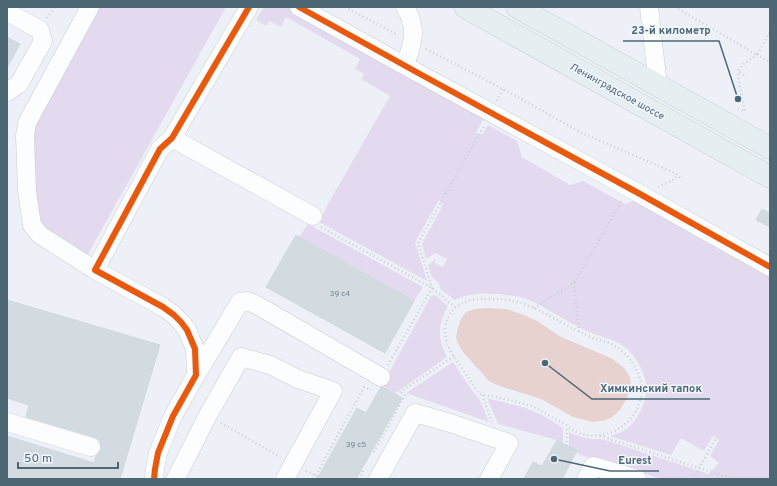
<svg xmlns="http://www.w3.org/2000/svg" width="777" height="486" viewBox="0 0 777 486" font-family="Overpass,sans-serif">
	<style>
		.green { fill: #e3daef }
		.water { fill: #e7d2cf }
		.building { fill: #d3dbe1; stroke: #d0d9e0 }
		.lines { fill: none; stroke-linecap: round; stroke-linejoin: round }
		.minor-casing { stroke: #c7cdd3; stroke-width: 19 }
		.highway-casing { stroke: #c8d0d5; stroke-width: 23 }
		.path { stroke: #c9d1d6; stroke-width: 2.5; stroke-dasharray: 1 3; stroke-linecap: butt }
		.minor { stroke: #fcfdfe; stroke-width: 18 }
		.highway { stroke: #e6eef1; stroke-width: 22 }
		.cycleway-casing { stroke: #f0f5fe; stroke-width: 8 }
		.cycleway { stroke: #e8590c; stroke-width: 6 }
		.labels { text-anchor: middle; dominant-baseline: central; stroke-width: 3; stroke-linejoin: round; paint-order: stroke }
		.number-label { font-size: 8px; fill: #718692 }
		.street-label { font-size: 10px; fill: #4e6775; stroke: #f0f5fe }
		.leader { fill: none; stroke: #4e6775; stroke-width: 1.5 }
		.callout-dot { fill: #4e6775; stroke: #f0f5fe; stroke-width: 1.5 }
		.callout-label { font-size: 11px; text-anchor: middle; font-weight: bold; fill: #4e6775; stroke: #f0f5fe; stroke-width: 3; stroke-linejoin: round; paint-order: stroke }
	</style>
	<rect width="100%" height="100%" fill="#edf1f7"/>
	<path class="green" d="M97 7H226L83 263 32 225 25 136Z
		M264 7H291L485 116 476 133 482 135 488 125 517 141 522 157 570 185 583 181 625 204 636 200 770 275V479H662L581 455 569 447V432C581 438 589 439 602 439L709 474 719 463 710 456 719 440 713 436 704 451 681 438 671 455 610 436C626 432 634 424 641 410 643 405 645 400 646 395 649 377 635 352 619 343 611 339 602 337 594 334 588 332 583 329 577 326 558 317 541 303 520 297 511 295 502 294 493 294 478 293 468 294 455 300L440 289C440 281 436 283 433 278 430 274 429 269 428 265L436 259 435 263 443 267 447 259 435 253 426 259 422 244 443 205 439 200 415 242 427 281 319 222 328 204 390 96 361 79 364 74 355 69 360 59 286 17 281 27 269 21 266 26 256 20Z
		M308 224 423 287 414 301 299 237Z
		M435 295 448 306C438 324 437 338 447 357L394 394 381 387 431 296Z
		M453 362 469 386 475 394 479 398 489 422 406 393Z
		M487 398 526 408 542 415 563 428V443L556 440 498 424Z"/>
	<path class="water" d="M486 308 506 309 524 315 537 321 561 337 611 358 624 368 630 377 631 384 628 396 620 410 611 418 602 421 593 422 573 417 541 399 497 385 489 381 463 352 458 344 456 337 458 327 461 319 466 312 475 309Z"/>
	<path class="building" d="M7 37 20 44 7 68Z
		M762 209 770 213V227L756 220Z
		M296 235 414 301 385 353 266 287Z
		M7 300 160 345 120 479H7V436L94 463 96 456 98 454 101 450V445L100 442V440L94 437 26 417 29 405 7 398Z
		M381 387 402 398 356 479H317L357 408 366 413Z
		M557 440 577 451 562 479H524L533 462 542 466Z"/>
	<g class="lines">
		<g class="minor-casing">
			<path id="minor" d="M90 7 27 123 25 136 27 191 32 225 40 235 95 270 163 307 174 315 181 322 187 330 195 349 196 375 173 416 158 453 155 469 154 479
				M299 7 420 74 640 194 770 267
				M649 7 658 86
				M7 12 40 30 43 41 19 84 7 92
				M405 65C413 44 418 28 405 7
				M172 138 313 216
				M95 270 160 149 172 138 249 7
				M196 375 240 302 247 301 255 304 381 377
				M7 422 91 447
				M176 479V478L208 415 241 357 270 365 298 379 333 391 285 479
				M378 479 415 413 450 423 509 443 489 479
				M586 479 593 466 637 479"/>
		</g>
		<g class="highway-casing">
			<path id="highway" d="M465 7 770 177
				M517 7 770 148"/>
		</g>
		<path class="path" d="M345 7 398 35
			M675 7 757 55 770 32
			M47 18 55 7
			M426 49 503 89 584 134 675 173 682 179
			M744 75 738 71 741 66 757 55 770 62
			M497 101 503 89
			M738 109 745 111 739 83 738 71
			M658 187 671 181 678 176
			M321 227 432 288 455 307C468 299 474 299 489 299 497 299 505 299 513 301 535 305 557 321 576 330 583 333 589 337 596 339 601 341 608 342 613 345 630 354 645 376 641 397 635 426 606 442 579 433 574 431 570 428 566 425 554 419 543 411 531 406 520 402 508 400 496 397 491 396 485 396 481 394 475 390 472 383 468 377 459 363 444 347 445 329 446 319 450 315 455 307
			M574 283 579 332
			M534 308 574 283 621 202 624 201
			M388 365 432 288 418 243 484 126
			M397 395 400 392 454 356
			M482 395 492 422
			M221 423 280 457
			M600 436 721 475 737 479
			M567 446V427
			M374 452 405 395 400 392
			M306 471 318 477
			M314 479 364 387 371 390
			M359 479 364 469
			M693 479 716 438"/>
		<use href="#minor" class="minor"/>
		<use href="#highway" class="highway"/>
		<g class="cycleway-casing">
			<path id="cycleway" d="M299 7 420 74 640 194 770 267
				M154 479 155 469 158 453 173 416 196 375 195 349 187 330 181 322 174 315 163 307 95 270 160 149 172 138 249 7"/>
		</g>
		<use href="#cycleway" class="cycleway"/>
	</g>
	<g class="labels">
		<g class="number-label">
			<text x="340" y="294">39 с4</text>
			<text x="356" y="445">39 с5</text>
		</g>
		<g class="street-label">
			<text transform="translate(617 92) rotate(29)">Ленинградское шоссе</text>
		</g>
	</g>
	<path class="leader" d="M738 99L719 41H623M545 363L592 399H710M554 459L610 471H659"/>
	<g class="callout-dot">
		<circle cx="738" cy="99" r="4"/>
		<circle cx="545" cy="363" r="4"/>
		<circle cx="554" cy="459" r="4"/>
	</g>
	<g class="callout-label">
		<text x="671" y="34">23-й километр</text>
		<text x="651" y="392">Химкинский тапок</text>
		<text x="635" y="464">Eurest</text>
	</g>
	<rect width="777" height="486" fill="none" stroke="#4e6775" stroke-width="16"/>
	<path d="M18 462v6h100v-6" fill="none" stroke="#4e6775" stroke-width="2"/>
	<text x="24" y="462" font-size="12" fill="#4e6775" stroke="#f0f5fe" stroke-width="3" paint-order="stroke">50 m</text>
</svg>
